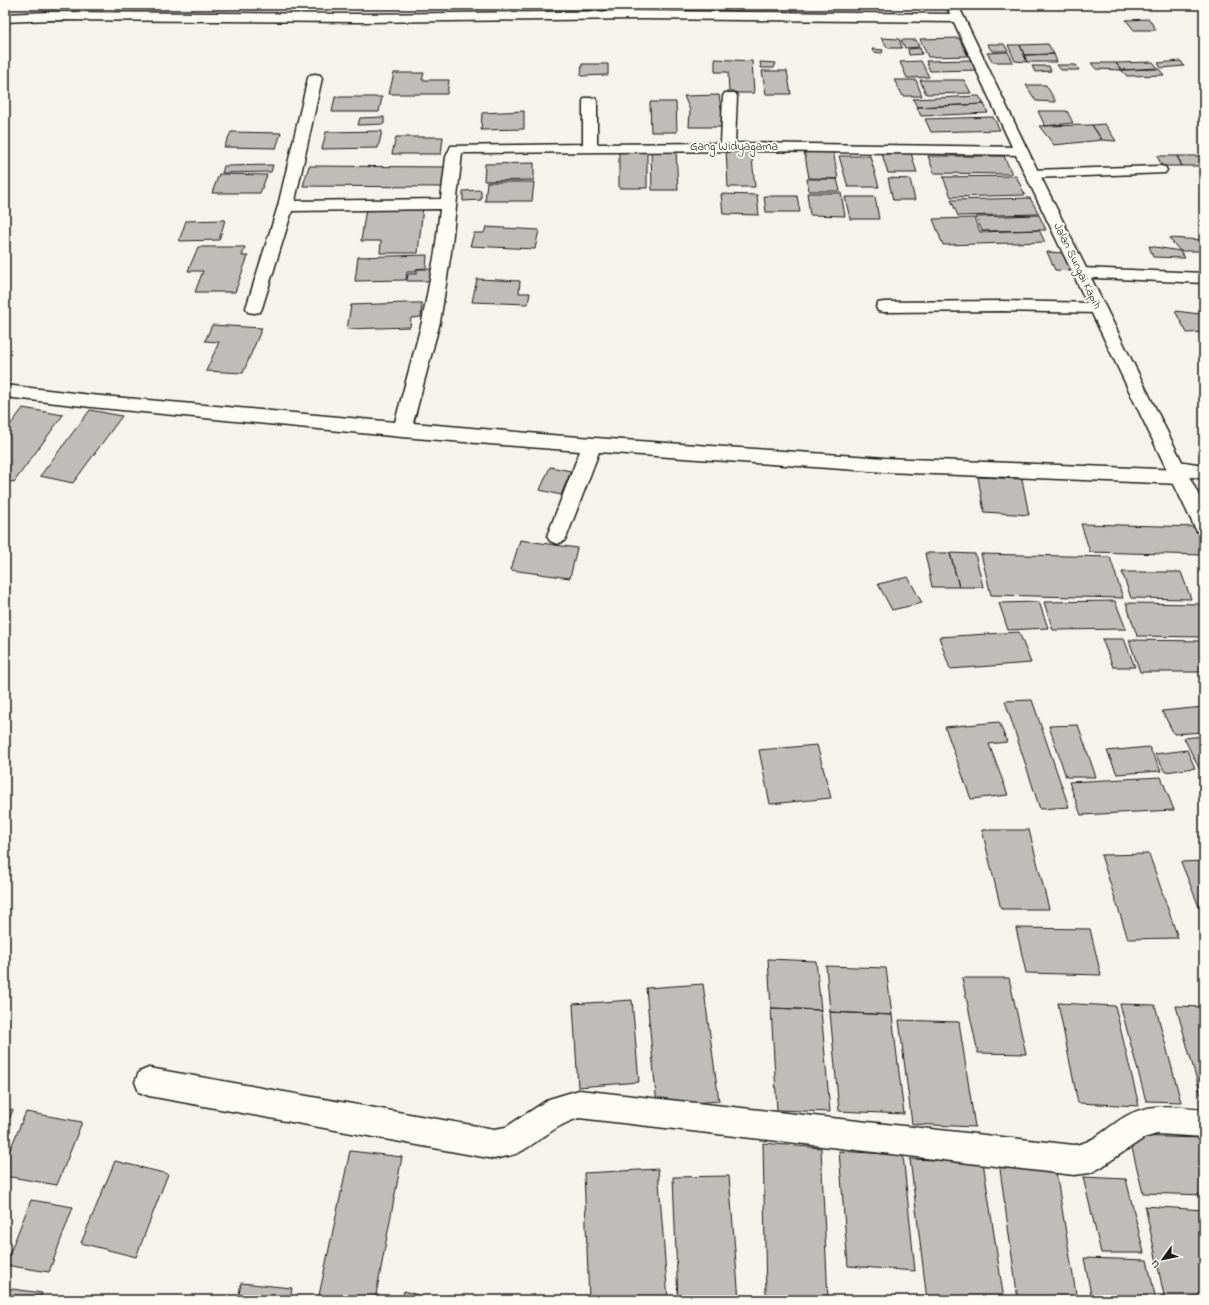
<svg xmlns="http://www.w3.org/2000/svg" width="1209" height="1305" viewBox="0 0 1209 1305" font-family="'Indie Flower',sans-serif">
	<style>
		.building { fill: #bebdba; stroke: #1c1c1c }
		.lines { fill: none; stroke-linecap: round; stroke-linejoin: round }
		.service-casing { stroke: #1c1c1c; stroke-width: 3 }
		.minor-casing { stroke: #1c1c1c; stroke-width: 3 }
		.tertiary-casing { stroke: #1c1c1c; stroke-width: 3 }
		.service { fill: #fdfcf7; fill-rule: evenodd }
		.minor { fill: #fdfcf7; fill-rule: evenodd }
		.tertiary { fill: #fdfcf7; fill-rule: evenodd }
		.labels { text-anchor: middle; dominant-baseline: central; stroke-width: 4; stroke-linejoin: round; paint-order: stroke }
		.far-street-label { font-size: 12px; fill: #1c1c1c; stroke: #fdfcf7 }
	</style>
	<rect width="100%" height="100%" fill="#f4f3ee"/>
	<filter id="ink" filterUnits="userSpaceOnUse"><feTurbulence type="fractalNoise" baseFrequency=".025" numOctaves="2"/><feDisplacementMap in="SourceGraphic" scale="8" xChannelSelector="R" yChannelSelector="G"/><feConvolveMatrix kernelMatrix="1 2 1 2 8 2 1 2 1" color-interpolation-filters="sRGB"/></filter>
	<g filter="url(#ink)">
		<path class="building" d="M1149 19 1156 30H1134L1126 20Z
			M881 38 899 39 902 48H888Z
			M959 38 968 56 928 57 920 39Z
			M901 40H916L919 47 905 48Z
			M987 44H1004L1008 51H992Z
			M1048 44 1054 54 1024 55 1020 45Z
			M1008 45H1020L1027 62 1015 61Z
			M920 48 922 54 909 55 908 49Z
			M872 49 883 50 882 53 873 52Z
			M1008 52 1013 62H993L987 53Z
			M1054 54 1057 62H1027L1024 55Z
			M715 59 752 61 754 93H729L728 72H715Z
			M972 60 978 70 930 71 926 61Z
			M921 61 929 77 907 78 900 62Z
			M1181 61 1184 66 1161 68 1158 63Z
			M760 62 776 63 774 68H761Z
			M1153 62 1158 68 1121 70 1116 63Z
			M1091 63H1116L1121 70 1096 69Z
			M582 64H608V75L581 76Z
			M1057 65H1076L1079 70H1061Z
			M1032 66H1049L1051 71 1035 72Z
			M1159 69 1164 75 1127 76 1121 70Z
			M762 71H787L791 94H766Z
			M394 73H424L422 80H449L447 94H389Z
			M894 80H916L922 96H903Z
			M920 80H964L971 93 926 94Z
			M1026 85H1046L1056 102 1036 101Z
			M719 95 724 127H689L690 110 684 96Z
			M979 96 984 104 917 107 913 99Z
			M335 97H382L379 112H332Z
			M650 102H676L677 132H651Z
			M984 104 988 113 921 116 917 107Z
			M524 111V129L481 130 482 113Z
			M1038 111H1067L1073 123 1045 126Z
			M384 117V124L358 125 360 118Z
			M993 117 1000 130 931 132 925 119Z
			M1105 124 1116 141 1102 140 1092 125Z
			M1092 125 1102 140 1054 145 1039 126Z
			M382 131 378 148 322 149 326 132Z
			M231 132 281 133 276 148 224 147Z
			M396 137H443L441 154H392Z
			M619 148H647V188H619Z
			M726 149H751L755 187H728Z
			M651 150H676L678 190H652Z
			M804 150H833L838 179 809 178Z
			M911 153 917 173H888L882 154Z
			M839 156H870L879 187H848Z
			M928 156H1004L1012 174 934 173Z
			M1157 156H1177L1182 166H1162Z
			M1177 156H1204V166H1182Z
			M534 163V180L484 181 485 164Z
			M273 165 271 172 222 173 224 166Z
			M309 166 445 167 442 187 303 186Z
			M219 174 267 175 260 193H212Z
			M1016 176 1025 195 951 197 943 177Z
			M888 178 910 179 915 200H893Z
			M807 179H837L840 191H809Z
			M487 182H534L532 201H485Z
			M481 190V200L463 201V191Z
			M807 193H841L845 216 810 215Z
			M721 194 757 195 759 215 723 214Z
			M764 196H797L800 212H766Z
			M845 197H875L879 219H850Z
			M1030 198 1039 214 958 216 951 200Z
			M423 207 418 253H380L381 241H361L366 208Z
			M1039 215 1046 230 982 231 976 217Z
			M974 218 980 232 1039 230 1045 242 943 245 933 219Z
			M225 220 219 240 179 241 186 221Z
			M486 227 539 230 535 249 470 246 474 233H484Z
			M1169 238 1204 240V251H1180Z
			M1149 246 1180 251 1185 258 1153 257Z
			M198 247H245L242 256H248L235 292H195L203 271H188Z
			M1047 252 1064 253 1071 271 1055 270Z
			M427 255 426 268 416 269V272H407L406 280 355 281 358 257Z
			M417 269H432L431 281H407L408 274H417Z
			M477 279 520 281 519 293H530L528 304 472 302Z
			M407 303H422L421 317 411 318 410 327 347 329 351 305Z
			M1175 311 1200 314 1204 321V332L1187 333Z
			M212 325 262 328 243 373 206 371 219 342 205 341Z
			M23 408 63 415 14 482 5 481V432Z
			M90 410 122 416 73 483 40 476Z
			M550 467 571 471 561 495 540 490Z
			M978 477 1022 479 1029 515 984 512Z
			M1081 524 1199 527 1204 539V555L1090 552Z
			M520 540 577 548 570 578 511 570Z
			M925 553H950L959 587H932Z
			M950 553 975 554 983 587H959Z
			M981 554 1110 557 1123 598 991 595Z
			M1122 572H1181L1191 599 1131 598Z
			M908 577 922 603 892 610 878 584Z
			M1115 601 1126 629 1053 630 1044 602Z
			M1039 602 1048 628 1008 630 999 603Z
			M1126 603 1204 604V637L1137 636Z
			M1019 632 1031 663 950 669 939 637Z
			M1102 639H1124L1135 667H1113Z
			M1129 640 1204 641V672H1140Z
			M1032 700 1069 807 1040 809 1005 701Z
			M1204 707V732L1174 734 1162 711Z
			M999 722 1007 742 989 744 1008 795 971 799 945 727Z
			M1078 725 1096 777H1066L1049 726Z
			M1204 736V769L1200 770 1184 738Z
			M817 745 831 798 770 804 759 750Z
			M1149 747 1161 771 1117 774 1107 751Z
			M1187 750 1195 768 1165 772 1155 754Z
			M1161 777 1174 810 1081 815 1069 782Z
			M982 830H1029L1049 909H1001Z
			M1149 854 1178 938 1128 939 1101 855Z
			M1204 861V919L1181 862Z
			M1016 928 1090 929 1101 975 1026 973Z
			M768 959 816 961 821 1010 771 1008Z
			M826 966 886 968 892 1015 830 1012Z
			M962 978H1009L1026 1054 978 1053Z
			M703 984 719 1101 657 1106 646 988Z
			M632 1000 639 1082 578 1087 573 1004Z
			M1058 1003 1115 1006 1139 1106 1078 1103Z
			M1120 1004 1155 1005 1181 1102 1146 1101Z
			M1176 1006 1204 1007V1106Z
			M771 1008 821 1010 830 1112 777 1110Z
			M830 1012 892 1015 904 1114 839 1111Z
			M899 1020 959 1022 975 1127 912 1124Z
			M5 1109 13 1110 5 1130Z
			M26 1112 82 1122 57 1185 5 1176V1161Z
			M1129 1136 1204 1138V1195L1143 1193Z
			M763 1143 821 1148 828 1300 766 1295Z
			M350 1151 402 1157 375 1300H318Z
			M839 1151 903 1155 915 1271 848 1266Z
			M910 1159 983 1162 1004 1300H927Z
			M115 1161 168 1174 136 1257 81 1243Z
			M999 1162 1055 1166 1077 1300H1018Z
			M658 1169 668 1300H589L584 1173Z
			M729 1176 739 1300H678L673 1177Z
			M1083 1177 1126 1179 1144 1253H1101Z
			M31 1200 73 1207 49 1272 5 1265Z
			M1145 1206 1203 1210 1204 1300H1165Z
			M1084 1258 1147 1260 1156 1300H1092Z
			M241 1283 292 1288 290 1300H238Z
			M5 1288 42 1293 39 1300H5Z
			M404 1291 435 1300H402Z"/>
		<g class="lines">
			<g class="service-casing">
				<path id="service" d="M1160 166 1165 167 1167 170 1165 173 1032 178 1027 177 1025 174 1027 171 1032 170Z
					M1081 268 1204 273V283L1075 277 1073 273 1075 269Z
					M1003 301 1097 303 1103 304 1105 308 1103 312 1097 313 1003 311 884 312 878 311 876 307 878 303 884 302Z
					M1177 461 1204 465V479L1170 473 1167 468 1170 463Z"/>
			</g>
			<g class="minor-casing">
				<path id="minor" d="M640 11 958 14 964 18 958 22 640 19 360 22 50 20 5 22V14L50 12 360 14Z
					M315 74 320 75 322 78 295 201 441 199 446 157 451 146 583 144V101L585 98H595L597 101V144L721 143 723 96 725 93H735L737 96 735 143 1021 147 1026 148 1028 151 1026 154 1021 155 757 151 462 153 451 252 440 322 413 423 551 435 885 458 1181 470 1188 472 1191 477 1188 482 1181 484 885 472 599 452 567 536 564 541 557 544 550 541 547 536 580 451 402 437 91 407 5 397V385L91 395 395 422 422 322 435 252 440 209 292 211 262 308 260 312 254 313 248 312 246 308 278 206 308 78 310 75Z
					M149 1068 494 1129 506 1127 549 1099 579 1090 1074 1145C1095 1143 1109 1125 1128 1115 1154 1102 1176 1107 1204 1109V1137L1157 1134 1144 1138 1100 1168 1090 1173 1074 1175 579 1118C557 1124 541 1140 522 1151 513 1156 503 1157 494 1159L149 1096 139 1092 135 1082 139 1072Z"/>
			</g>
			<g class="tertiary-casing">
				<path id="tertiary" d="M946 5H958L1028 151 1204 506V534L1197 531 1194 526 1014 151Z"/>
			</g>
			<use href="#service" class="service"/>
			<use href="#minor" class="minor"/>
			<use href="#tertiary" class="tertiary"/>
		</g>
	</g>
	<g class="labels">
		<g class="far-street-label">
			<text x="734" y="147">Gang Widyagama</text>
			<text transform="translate(1077 266) rotate(64)">Jalan Sungai Kapih</text>
		</g>
	</g>
	<rect width="1209" height="1305" fill="none" stroke="#fdfcf7" stroke-width="20"/>
	<rect x="10" y="10" width="1189" height="1285" fill="none" stroke="#1c1c1c" stroke-width="1.5" filter="url(#ink)"/>
	<g transform="translate(1163 1259) rotate(237)" stroke="#fdfcf7" stroke-width="3" paint-order="stroke">
	<path d="M0-3L7 15L0 10L-7 15Z" fill="#1c1c1c"/>
	<text y="-6" font-size="11" font-weight="bold" text-anchor="middle" fill="#1c1c1c">U</text>
	</g>
</svg>
